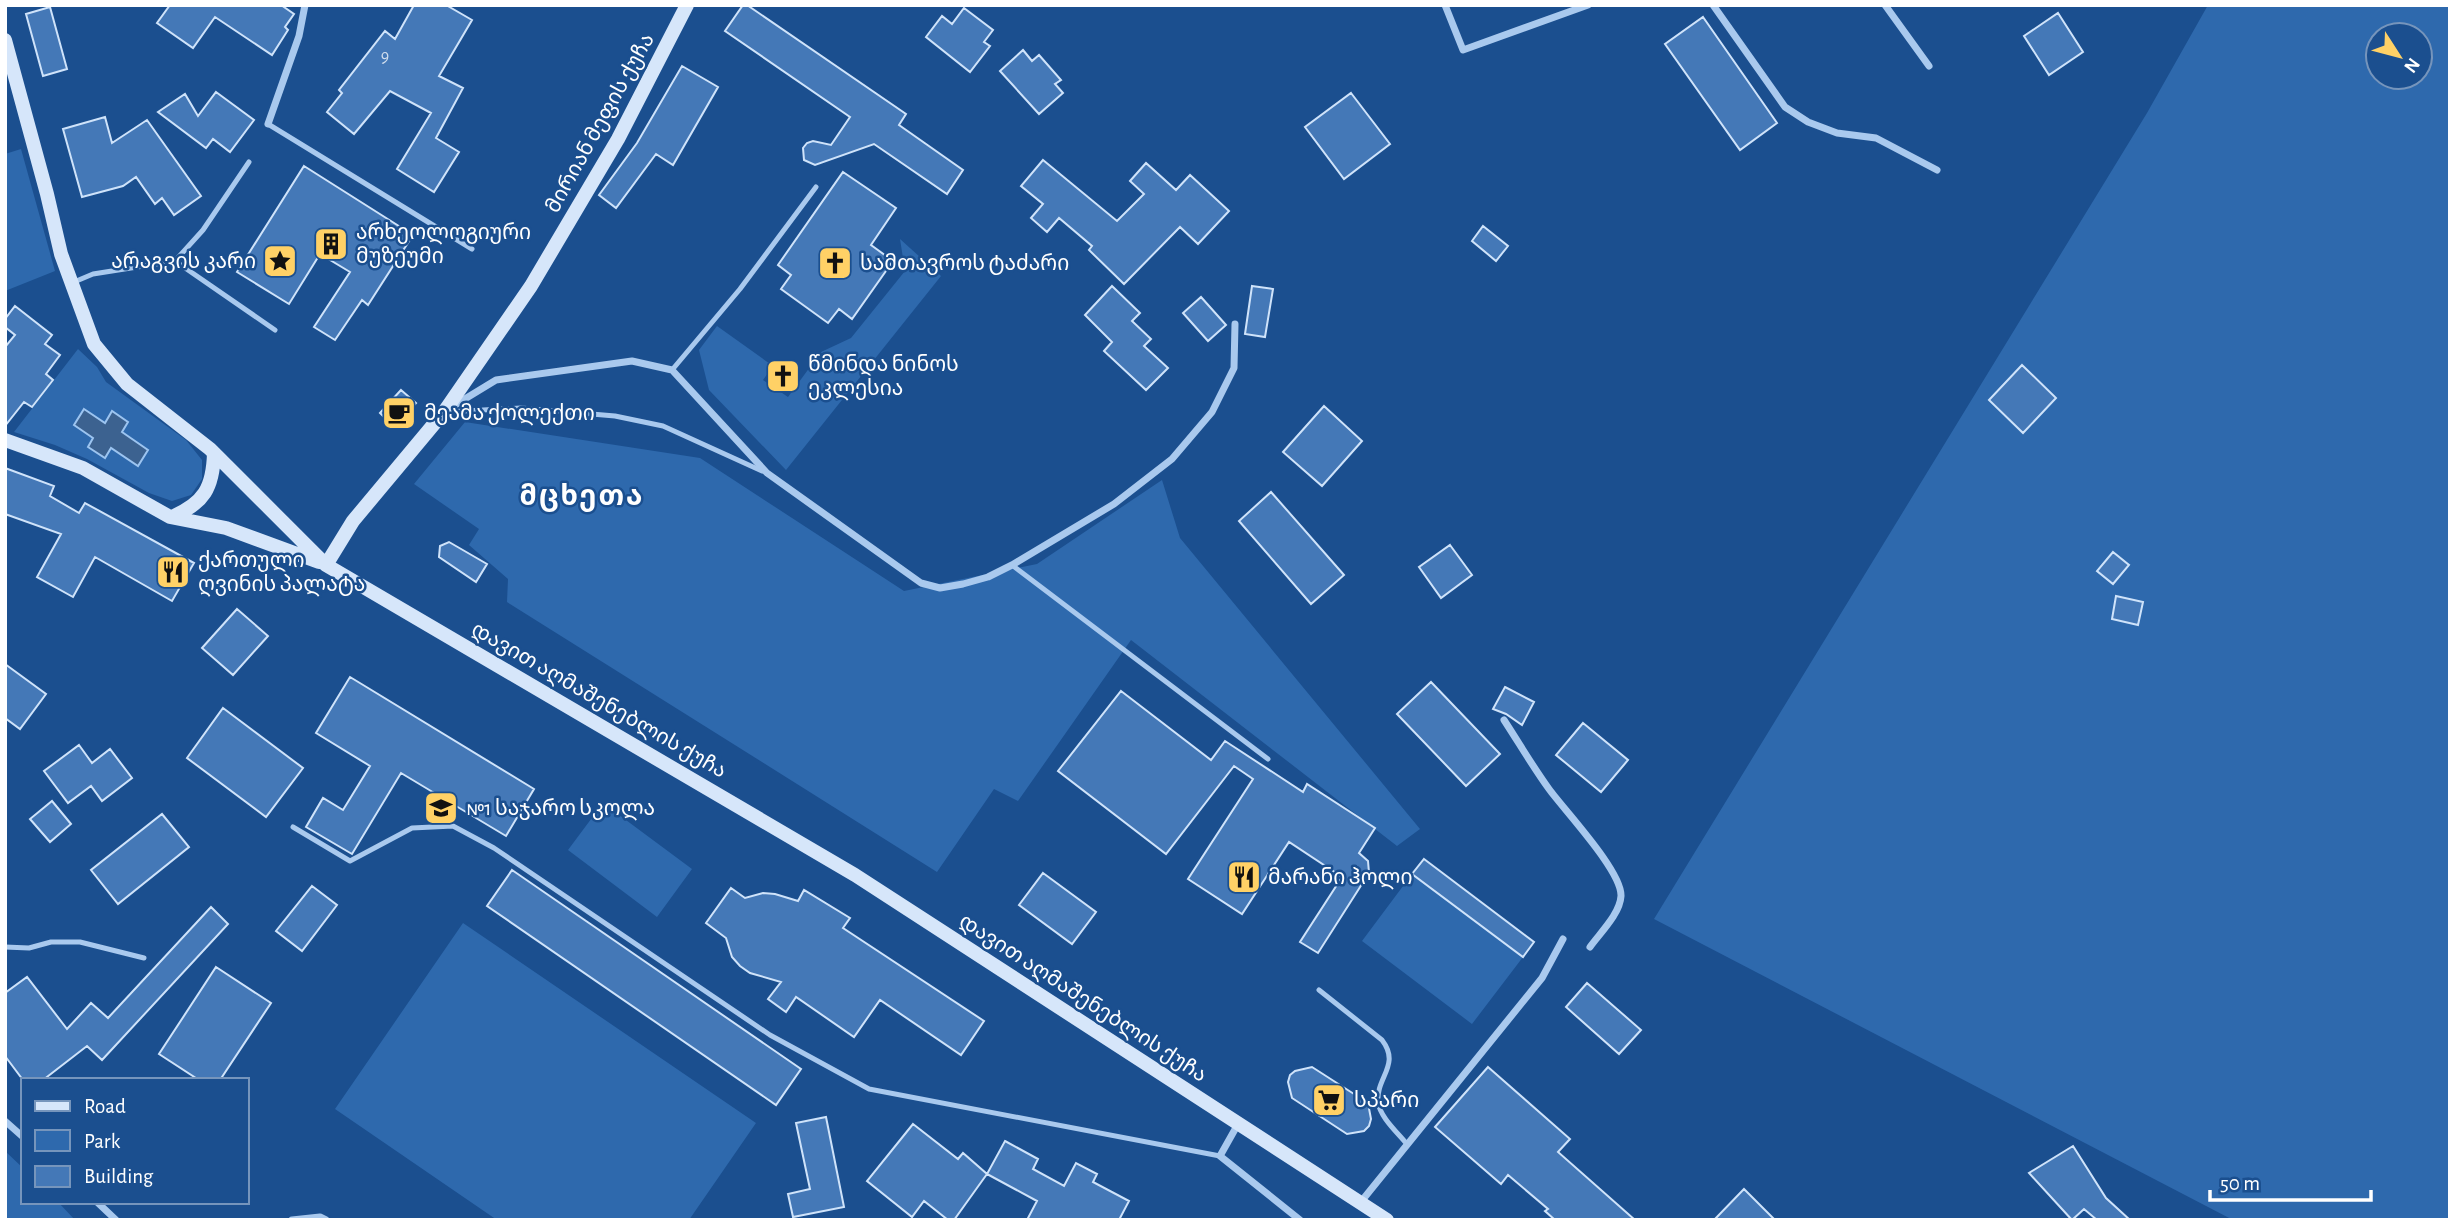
<svg xmlns="http://www.w3.org/2000/svg" width="2455" height="1225" viewBox="0 0 2455 1225" font-family="'Alegreya Sans','Noto Sans Georgian',sans-serif">
	<style>
		.green { fill: #2e69ad; fill-rule: evenodd }
		.water { fill: #3c6290; stroke: #9cc4f0; stroke-width: 2 }
		.building { fill: #4478b7; stroke: #cfe3fa; stroke-width: 2 }
		.lines { fill: none; stroke-linecap: round; stroke-linejoin: round }
		.lane { stroke: #a9c9ee; stroke-width: 5 }
		.street { stroke: #a9c9ee; stroke-width: 7 }
		.secondary { stroke: #d6e6fa; stroke-width: 14 }
		.labels { text-anchor: middle; dominant-baseline: central; stroke-width: 5; stroke-linejoin: round; paint-order: stroke }
		.number-label { font-size: 18px; fill: #d0dded }
		.street-label { font-size: 21px; fill: #fff; stroke: #1b4f8f }
		.poi-label { font-size: 21px; fill: #fff; stroke: #1b4f8f; text-anchor: start }
		.district-label { font-size: 28px; font-weight: bold; letter-spacing: 2px; fill: #fff; stroke: #1b4f8f }
	</style>
	<rect width="100%" height="100%" fill="#1b4f8f"/>
	<path class="green" d="M2208 5H2450V1220H2233L1654 919 2147 113ZM2378 35H2420V77H2378Z
		M21 149 55 271 5 291V154Z
		M900 239 941 276 786 470 709 390 699 350 717 326 773 366 763 380 788 397 821 352 851 338 905 271Z
		M78 349 97 367 106 382 186 440 202 460V479L191 495 172 501 149 493 87 459 55 445 14 432Z
		M465 422 700 458 904 591 1037 564 1162 480 1180 538 1420 829 1397 846 1131 640 1018 801 994 789 937 872 507 602 508 579 469 545 479 529 414 484Z
		M603 803 692 869 657 917 568 850Z
		M1412 874 1523 957 1472 1024 1362 941Z
		M463 923 756 1123 689 1220H497L335 1109Z
		M5 1151 23 1168V1202H58L75 1220H5Z"/>
	<path class="water" d="M84 409 105 423 112 411 128 422 122 432 148 450 138 466 111 448 105 458 88 447 93 438 74 425Z"/>
	<path class="building" d="M170 5H281L294 14 285 27 288 30 272 55 215 17 193 48 157 23Z
		M414 5H446L472 20 439 76 463 88 436 138 459 152 434 192 397 169 431 113 390 91 354 134 327 112 342 93 339 90 385 31 395 39Z
		M743 5H747L906 114 899 125 963 170 947 194 874 144 815 165 804 160 803 148 807 143 813 141 831 145 850 117 725 31Z
		M50 7 67 69 43 76 26 14Z
		M964 8 993 30 984 42 990 46 970 72 926 37 942 16 952 24Z
		M2058 13 2083 52 2049 75 2024 36Z
		M1703 17 1777 123 1740 150 1665 44Z
		M1023 50 1032 61 1039 55 1061 80 1055 84 1063 93 1039 114 1000 71Z
		M682 66 718 87 673 165 656 154 616 208 599 195 637 143Z
		M216 92 254 120 230 152 213 139 206 148 158 112 185 94 198 116Z
		M1351 93 1390 144 1344 179 1305 127Z
		M105 117 112 143 147 120 201 196 174 215 162 198 155 204 136 177 123 186 82 197 63 129Z
		M1043 160 1117 221 1144 194 1130 181 1146 163 1176 190 1190 175 1229 211 1198 244 1180 227 1124 284 1089 250 1092 246 1059 218 1047 232 1031 218 1043 204 1021 186Z
		M304 166 413 235 368 305 362 300 335 340 314 327 350 272 320 254 289 304 237 272Z
		M843 172 896 208 871 245 893 261 852 319 839 309 828 323 781 289 791 275 778 265Z
		M1483 226 1508 246 1496 261 1472 241Z
		M1112 286 1140 313 1132 321 1151 339 1144 346 1168 368 1146 390 1104 351 1112 342 1085 315Z
		M1252 286 1273 289 1265 337 1245 334Z
		M1201 297 1226 325 1208 341 1183 313Z
		M15 306 52 335 45 344 60 355 46 374 53 380 32 407 24 402 5 426V347L15 335 5 327V319Z
		M783 363 797 372 784 390 770 381Z
		M2022 365 2056 398 2023 433 1989 400Z
		M401 390 416 403 394 427 380 413Z
		M1324 406 1362 441 1322 486 1283 452Z
		M5 468 54 486 50 496 79 513 85 503 194 563 172 601 95 557 73 597 37 577 61 534 5 514Z
		M1271 492 1344 575 1311 604 1239 521Z
		M449 542 487 564 476 582 439 557 440 546Z
		M1450 545 1472 575 1441 598 1419 567Z
		M2113 552 2129 565 2113 584 2097 571Z
		M2116 596 2143 602 2138 625 2112 619Z
		M237 609 268 636 233 675 202 648Z
		M5 664 46 694 20 729 5 718Z
		M350 677 534 789 506 836 401 773 352 854 306 827 323 798 343 810 370 766 316 733Z
		M1431 682 1500 754 1466 786 1397 714Z
		M1505 687 1534 702 1522 725 1506 714 1493 709Z
		M1121 691 1211 760 1225 741 1303 792 1307 784 1375 828 1359 853 1368 861 1369 873 1318 953 1300 942 1342 877 1289 842 1242 914 1188 879 1253 779 1234 766 1166 854 1058 771Z
		M223 708 303 768 266 817 187 758Z
		M1583 723 1628 760 1601 792 1556 755Z
		M79 745 92 763 110 749 132 778 102 801 91 786 68 803 44 771Z
		M52 801 71 824 50 842 30 819Z
		M162 814 189 847 118 904 91 870Z
		M1424 859 1534 942 1523 957 1412 874Z
		M512 870 801 1069 776 1105 487 906Z
		M1043 873 1096 912 1072 944 1019 905Z
		M312 886 337 905 302 951 276 931Z
		M731 888 745 898 763 893 775 894 798 901 804 890 850 918 843 928 984 1021 961 1055 880 1000 854 1037 796 997 786 1012 768 999 781 982 750 973 740 966 732 957 726 938 706 923Z
		M211 907 228 924 102 1060 87 1046 43 1080H23L5 1056V993L27 977 67 1029 91 1003 108 1018Z
		M216 967 271 1003 220 1080H199L159 1054Z
		M1587 983 1641 1030 1619 1054 1566 1007Z
		M1312 1067 1368 1103 1371 1119 1369 1126 1364 1131 1347 1134 1292 1098 1288 1082 1290 1075 1295 1071Z
		M1488 1067 1570 1139 1558 1152 1635 1220H1555L1545 1211 1548 1209 1508 1175 1501 1184 1435 1127Z
		M826 1117 844 1207 793 1217 788 1194 810 1189 796 1123Z
		M913 1124 958 1159 963 1153 987 1174 954 1220H948L924 1201 912 1217 867 1181Z
		M1005 1141 1038 1159 1033 1169 1064 1186 1076 1163 1097 1174 1093 1182 1129 1201 1119 1220H1027L1037 1201 987 1174Z
		M2073 1146 2106 1198 2130 1220H2097L2084 1209 2072 1220 2029 1173Z
		M1744 1189 1775 1220H1714Z"/>
	<g class="lines">
		<path class="lane" d="M268 124 472 249
			M175 261 275 330
			M74 282 93 274 175 261 203 230 249 162
			M672 370 740 289 816 187
			M447 412 521 408 615 416 663 426 762 471
			M1012 565 1268 759
			M293 827 350 861 412 828 453 826 494 848 770 1035 869 1089 1220 1156
			M5 947 29 948 51 942H80L144 958
			M1319 990 1382 1040C1401 1065 1376 1077 1378 1102 1380 1117 1397 1132 1406 1143"/>
		<path class="street" d="M1445 5 1463 50 1588 5
			M1713 5 1785 107 1808 122 1837 133 1876 138 1937 170
			M1885 5 1929 66
			M268 124 299 36 305 5
			M450 408 496 380 632 361 672 370 767 473 921 583 940 588 963 584 988 577 1012 565 1114 504 1172 459 1212 412 1234 368 1235 324
			M1504 720C1519 743 1533 767 1549 789 1565 811 1622 871 1621 896 1620 914 1600 933 1590 947
			M5 1121 23 1137
			M1238 1124 1220 1156 1300 1220
			M97 1202 116 1220
			M1360 1203 1542 978 1563 939
			M292 1220 320 1217 326 1220"/>
		<path class="secondary" d="M5 40 47 194 61 254 94 344 127 384 210 449 326 565 855 875 1387 1220
			M5 440 83 468 170 517 226 528 319 562
			M172 517C204 503 213 488 214 453
			M326 565 353 521 444 412 531 286 618 139 687 5"/>
	</g>
	<defs>
		<g id="building-square" transform="scale(1.75)"><rect x="-9" y="-9" width="18" height="18" rx="4" fill="#ffd166" stroke="#1b4f8f"/><path d="M-4-6H4V6H1V3H-1V6H-4ZM-2.5-4.3h1.7v1.8h-1.7ZM.8-4.3h1.7v1.8H.8ZM-2.5-1h1.7V.8h-1.7ZM.8-1h1.7V.8H.8Z" fill="#111"/></g>
		<g id="sight-square" transform="scale(1.75)"><rect x="-9" y="-9" width="18" height="18" rx="4" fill="#ffd166" stroke="#1b4f8f"/><path d="M0-6L1.8-2.2L6-1.7L2.9 1.2L3.7 5.4L0 3.3L-3.7 5.4L-2.9 1.2L-6-1.7L-1.8-2.2Z" fill="#111"/></g>
		<g id="church-square" transform="scale(1.75)"><rect x="-9" y="-9" width="18" height="18" rx="4" fill="#ffd166" stroke="#1b4f8f"/><path d="M-1.2-6h2.4v3.5h3.3v2.4h-3.3V6h-2.4V-.1h-3.3v-2.4h3.3Z" fill="#111"/></g>
		<g id="cafe-square" transform="scale(1.75)"><rect x="-9" y="-9" width="18" height="18" rx="4" fill="#ffd166" stroke="#1b4f8f"/><path d="M-5.5-4.5H6V0H3Q3 3.5 0 3.5H-2.5Q-5.5 3.5-5.5 0ZM3-3.2v2h1.7v-2ZM-6 4.5H4V6H-6Z" fill="#111"/></g>
		<g id="restaurant-square" transform="scale(1.75)"><rect x="-9" y="-9" width="18" height="18" rx="4" fill="#ffd166" stroke="#1b4f8f"/><path d="M-5-6h1v4h1v-4h1v4h1v-4h1v5L-1.5 .5V6h-2V.5L-5-1ZM5-6V6H3V1.5H1.5Q1.5-4 5-6Z" fill="#111"/></g>
		<g id="school-square" transform="scale(1.75)"><rect x="-9" y="-9" width="18" height="18" rx="4" fill="#ffd166" stroke="#1b4f8f"/><path d="M0-5L7-2L0 1L-7-2ZM-4 1L0 2.5L4 1V4Q0 6-4 4Z" fill="#111"/></g>
		<g id="supermarket-square" transform="scale(1.75)"><rect x="-9" y="-9" width="18" height="18" rx="4" fill="#ffd166" stroke="#1b4f8f"/><path d="M-6-5.5h2.5l.6 2H6L4.5 2H-2.5L-4.4-4H-6ZM-1.5 3.2a1.3 1.3 0 1 0 .1 0ZM3 3.2a1.3 1.3 0 1 0 .1 0Z" fill="#111"/></g>
	</defs>
	<g fill-rule="evenodd">
		<use href="#building-square" x="331" y="244"/>
		<use href="#sight-square" x="280" y="261"/>
		<use href="#church-square" x="835" y="263"/>
		<use href="#church-square" x="783" y="376"/>
		<use href="#cafe-square" x="399" y="413"/>
		<use href="#restaurant-square" x="173" y="572"/>
		<use href="#school-square" x="441" y="808"/>
		<use href="#restaurant-square" x="1244" y="877"/>
		<use href="#supermarket-square" x="1329" y="1100"/>
	</g>
	<g class="labels">
		<g class="number-label">
			<text x="385" y="57">9</text>
		</g>
		<g class="street-label">
			<text transform="translate(600 123) rotate(-61)">მირიან მეფის ქუჩა</text>
			<text transform="translate(599 700) rotate(30)">დავით აღმაშენებლის ქუჩა</text>
			<text transform="translate(1083 998) rotate(33)">დავით აღმაშენებლის ქუჩა</text>
		</g>
		<g class="poi-label">
			<text x="356" y="232">არხეოლოგიური<tspan x="356" dy="24">მუზეუმი</tspan></text>
			<text x="256" y="261" text-anchor="end">არაგვის კარი</text>
			<text x="860" y="263">სამთავროს ტაძარი</text>
			<text x="808" y="364">წმინდა ნინოს<tspan x="808" dy="24">ეკლესია</tspan></text>
			<text x="424" y="413">მეამა ქოლექთი</text>
			<text x="198" y="560">ქართული<tspan x="198" dy="24">ღვინის პალატა</tspan></text>
			<text x="466" y="808">№1 საჯარო სკოლა</text>
			<text x="1268" y="877">მარანი ჰოლი</text>
			<text x="1354" y="1100">სპარი</text>
		</g>
		<g class="district-label">
			<text x="582" y="497">მცხეთა</text>
		</g>
	</g>
	<rect width="2455" height="1225" fill="none" stroke="#ffffff" stroke-width="14"/>
	<rect x="21" y="1078" width="228" height="126" fill="#1b4f8f" stroke="#7695bc" stroke-width="2"/>
	<rect x="35" y="1101" width="35" height="10" fill="#d6e6fa" stroke="#7695bc" stroke-width="2"/>
	<text x="84" y="1113" font-size="21" fill="#ffffff">Road</text>
	<rect x="35" y="1130" width="35" height="21" fill="#2e69ad" stroke="#7695bc" stroke-width="2"/>
	<text x="84" y="1148" font-size="21" fill="#ffffff">Park</text>
	<rect x="35" y="1166" width="35" height="21" fill="#4478b7" stroke="#7695bc" stroke-width="2"/>
	<text x="84" y="1183" font-size="21" fill="#ffffff">Building</text>
	<g transform="translate(2399 56) rotate(126)"><circle r="33" fill="#1b4f8f" stroke="#7695bc" stroke-width="2"/>
	<path d="M0-5L12 26L0 18L-12 26Z" fill="#ffd166"/>
	<text y="-10" font-size="19" font-weight="bold" text-anchor="middle" fill="#ffffff">N</text>
	</g>
	<path d="M2210 1190v10h161v-10" fill="none" stroke="#ffffff" stroke-width="3.5"/>
	<text x="2220" y="1190" font-size="21" fill="#ffffff" stroke="#1b4f8f" stroke-width="5" paint-order="stroke">50 m</text>
</svg>
